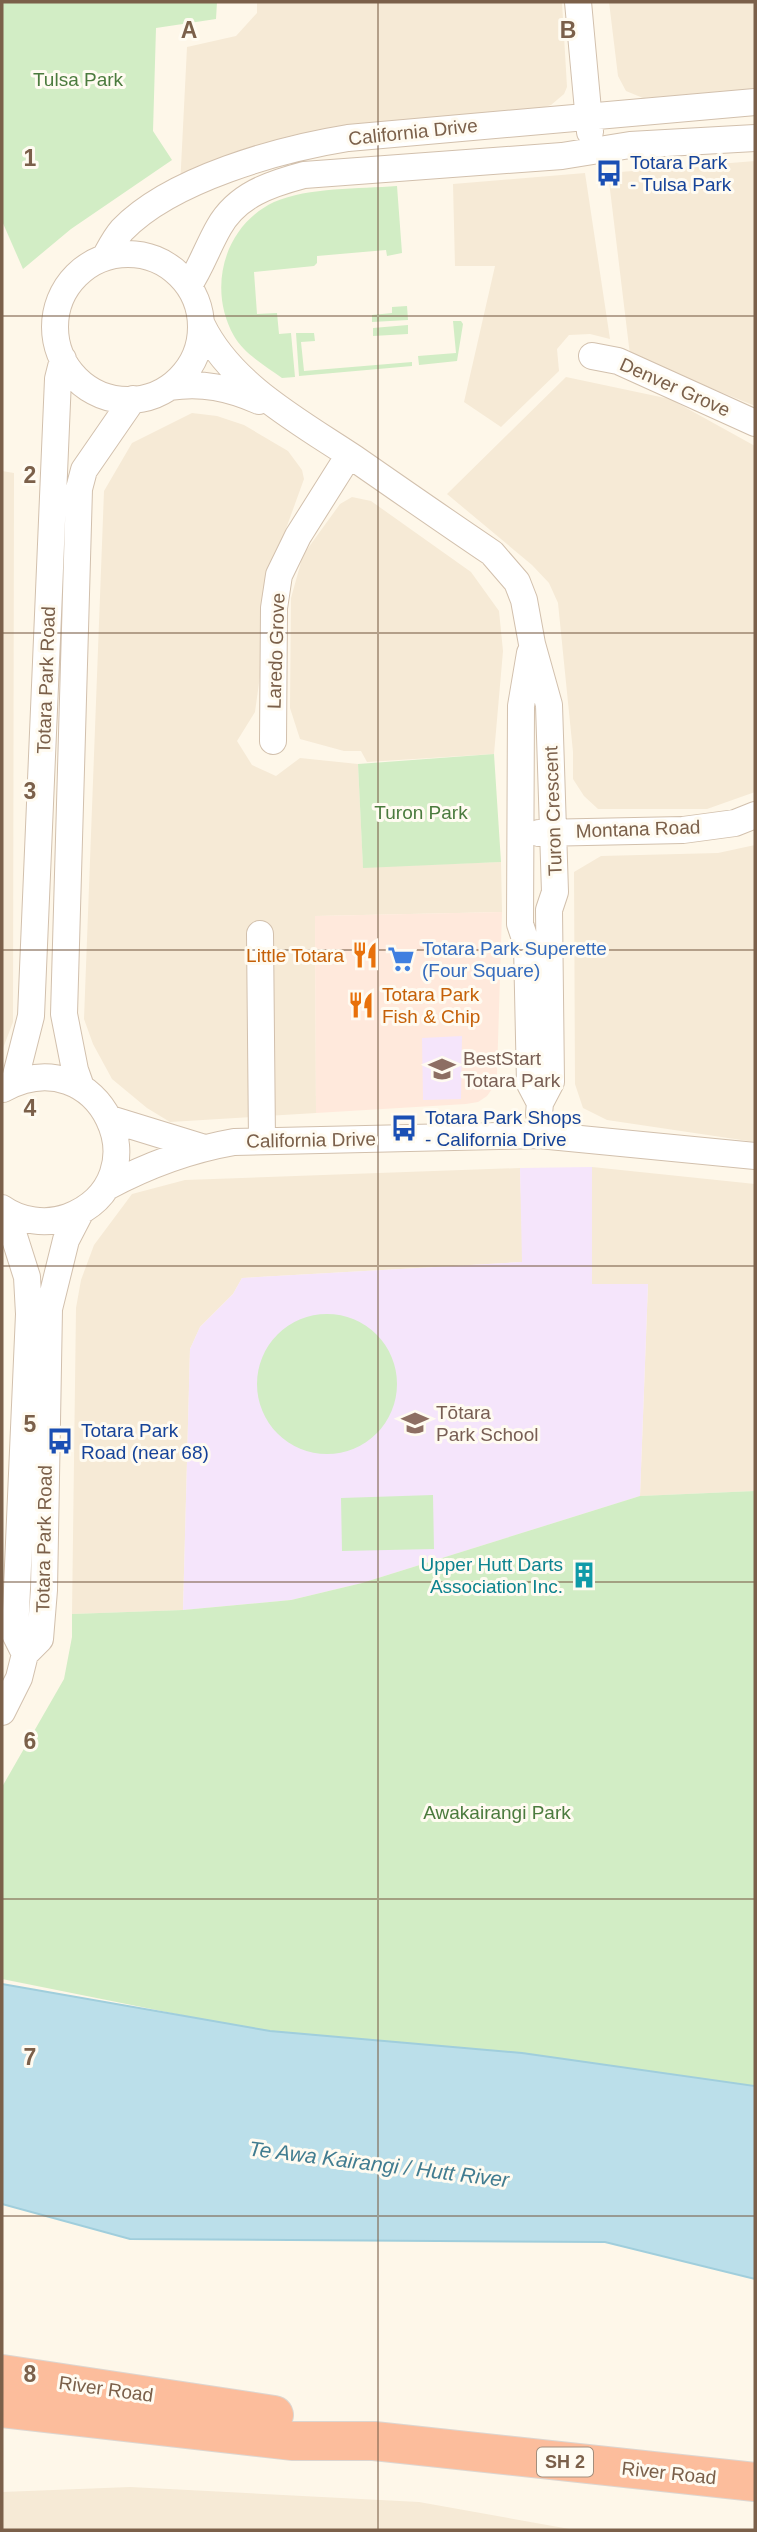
<svg xmlns="http://www.w3.org/2000/svg" width="757" height="2532" viewBox="0 0 757 2532" font-family="Arial,sans-serif">
	<style>
		.residential { fill: #f6ead6 }
		.commercial { fill: #ffe9dc }
		.education { fill: #f5e5fb }
		.green { fill: #d2edc5 }
		.water { fill: #bbdfea; stroke: #a0cedc; stroke-width: 2 }
		.lines { fill: none; stroke-linecap: round; stroke-linejoin: round }
		.minor-casing { stroke: #d2c0ad; stroke-width: 28 }
		.highway-casing { stroke: #ddd6d0; stroke-width: 40 }
		.minor { stroke: #fff; stroke-width: 26 }
		.highway { stroke: #fcbd9c; stroke-width: 38 }
		.grid { fill: none; stroke: #7b604a; stroke-width: 2; stroke-opacity: 0.55 }
		.labels { text-anchor: middle; dominant-baseline: central; stroke-width: 6; stroke-linejoin: round; paint-order: stroke }
		.shield { fill: #fffbf1; stroke: #a38e7c; stroke-width: 2 }
		.shield-label { font-size: 18px; font-weight: bold; fill: #7b604a }
		.park-label { font-size: 19px; fill: #4b7b3e; stroke: #fffbf1 }
		.street-label { font-size: 19px; fill: #7b604a; stroke: #fffbf1 }
		.transit-label { font-size: 19px; fill: #164399; stroke: #fffbf1; text-anchor: start }
		.shop-label { font-size: 19px; fill: #366cbe; stroke: #fffbf1; text-anchor: start }
		.food-label { font-size: 19px; fill: #c56008; stroke: #fffbf1; text-anchor: end }
		.education-label { font-size: 19px; fill: #785e54; stroke: #fffbf1; text-anchor: start }
		.culture-label { font-size: 19px; fill: #0d838f; stroke: #fffbf1; text-anchor: end }
		.water-label { font-size: 21px; font-style: italic; fill: #417c90; stroke: #fffbf1 }
		.grid-label { font-size: 23px; text-anchor: middle; font-weight: bold; fill: #7b604a; stroke: #fffbf1; stroke-width: 6; stroke-linejoin: round; paint-order: stroke }
	</style>
	<rect width="100%" height="100%" fill="#fef7e9"/>
	<path class="residential" d="M257 2H562L567 87 564 94 551 105 542 108 180 187 187 47 236 36 257 13Z
		M609 2H755V89L643 98 626 91 618 76Z
		M755 161V406L630 355 608 173Z
		M585 173 610 339 590 334 569 335 557 349 559 371 501 427 464 402 495 266H455L453 184Z
		M566 377 670 399 755 446V792L707 809H598L584 796 573 779V752L558 603 549 583 532 565 447 494Z
		M192 413 217 416 244 425 288 451 302 470 304 479 270 573 266 632 255 712 237 741 252 765 276 776 300 758 358 764 363 867 501 862 502 912 315 916 316 1113 170 1122 147 1108 112 1079 93 1044 84 1019 104 491 132 443Z
		M2 471 14 473 13 1022 2 1051Z
		M352 497 371 501 471 572 499 611 503 651 494 754 367 762 361 751H344L300 739 290 708 291 598 303 555 340 504Z
		M755 845V1142L607 1120 583 1108 575 1084 574 872 601 856 718 853Z
		M592 1167 755 1184V1491L640 1496 648 1284 592 1285Z
		M520 1168 523 1262 242 1278 233 1294 200 1327 190 1349 183 1610 72 1614 76 1308 81 1280 94 1245 132 1194 185 1180Z
		M130 2487 419 2502 575 2530H2V2492Z"/>
	<path class="commercial" d="M502 912 497 1074 494 1086 487 1096 478 1102 466 1104 316 1113 315 916Z"/>
	<path class="education" d="M462 1036 461 1099 423 1100 422 1038Z
		M592 1167V1284H648L640 1496 362 1583 291 1600 183 1610 190 1349 200 1327 233 1294 242 1278 522 1262 520 1168Z"/>
	<path class="green" d="M2 2H217L216 19 156 28 153 131 172 160 71 229 23 269 2 221Z
		M397 186 402 253 387 256 386 250 317 256V263L314 266 254 272 257 314 277 313 279 334 291 333 295 377 282 378C266 366 244 354 234 336 207 288 224 226 274 202 309 187 359 189 397 186Z
		M407 306 408 320 372 322V315L392 313V307Z
		M453 321H461L463 324 457 361 419 365 418 356 456 353Z
		M408 325V334L373 336V328Z
		M296 333H314L315 341 301 342 304 371 412 362V366L299 376Z
		M494 754 501 862 363 868 358 764Z
		M257 1384a70 70 0 1 1 140 0a70 70 0 1 1-140 0Z
		M755 1491V2095L315 2042 2 1979V1787L64 1679 72 1637V1614L183 1610 291 1600 362 1583 640 1496Z
		M433 1495 434 1549 342 1551 341 1498Z"/>
	<path class="water" d="M2 1984 270 2031 522 2053 755 2086V2279L605 2242 130 2239 2 2204Z"/>
	<g class="lines">
		<g class="minor-casing">
			<path id="minor" d="M578 2 590 132
				M55 327a73 73 0 1 1 146 0a73 73 0 1 1-146 0Z
				M105 257C110 248 115 238 122 230 171 179 280 149 348 138L755 102
				M189 285C201 267 208 246 219 227 237 195 270 184 304 175L562 156 630 145 755 138
				M202 325C231 385 300 422 354 458 400 490 446 522 492 553L517 582 524 600 532 644 549 705 555 892 549 910 551 1082 540 1103
				M592 356 618 361 755 423
				M170 387C202 382 229 388 259 401
				M530 653 521 706 520 924 527 945 530 1084 540 1103 539 1114
				M273 741 274 608 279 575 298 536 349 455
				M539 833 683 830 735 823 755 815
				M260 934 262 1141
				M14 1083 31 1016 58 379 63 359
				M81 1087 75 1070 64 1014 79 489 84 470 133 399
				M110 1119 201 1147
				M107 1187C148 1165 188 1150 234 1142L539 1135 755 1156
				M2 1208C20 1221 46 1225 68 1217 166 1179 100 1036 3 1089
				M6 1211 27 1277 29 1314 15 1634 25 1654
				M2 1712 19 1678 25 1654 40 1639 44 1590 49 1309 66 1240 80 1213"/>
		</g>
		<g class="highway-casing">
			<path id="highway" d="M2 2374 274 2415
				M2 2408 292 2441H374L755 2482"/>
		</g>
		<use href="#minor" class="minor"/>
		<use href="#highway" class="highway"/>
	</g>
	<path class="grid" d="M378 2V2530M2 316H755M2 633H755M2 950H755M2 1266H755M2 1582H755M2 1899H755M2 2216H755"/>
	<defs>
		<g id="bus-bare" transform="scale(2.1)"><path d="M-5-6H5V4H4V6H2V4H-2V6H-4V4H-5ZM-3.5-4V0h7V-4ZM-3.5 1.2v1.5H-2V1.2ZM2 1.2v1.5H3.5V1.2Z" fill="#1a4fb4" stroke="#fffbf1" stroke-width="2.5" paint-order="stroke"/></g>
		<g id="restaurant-bare" transform="scale(2.1)"><path d="M-5-6h1v4h1v-4h1v4h1v-4h1v5L-1.5 .5V6h-2V.5L-5-1ZM5-6V6H3V1.5H1.5Q1.5-4 5-6Z" fill="#e8710a" stroke="#fffbf1" stroke-width="2.5" paint-order="stroke"/></g>
		<g id="supermarket-bare" transform="scale(2.1)"><path d="M-6-5.5h2.5l.6 2H6L4.5 2H-2.5L-4.4-4H-6ZM-1.5 3.2a1.3 1.3 0 1 0 .1 0ZM3 3.2a1.3 1.3 0 1 0 .1 0Z" fill="#3f7fe0" stroke="#fffbf1" stroke-width="2.5" paint-order="stroke"/></g>
		<g id="school-bare" transform="scale(2.1)"><path d="M0-5L7-2L0 1L-7-2ZM-4 1L0 2.5L4 1V4Q0 6-4 4Z" fill="#8d6e63" stroke="#fffbf1" stroke-width="2.5" paint-order="stroke"/></g>
		<g id="building-bare" transform="scale(2.1)"><path d="M-4-6H4V6H1V3H-1V6H-4ZM-2.5-4.3h1.7v1.8h-1.7ZM.8-4.3h1.7v1.8H.8ZM-2.5-1h1.7V.8h-1.7ZM.8-1h1.7V.8H.8Z" fill="#0f9aa8" stroke="#fffbf1" stroke-width="2.5" paint-order="stroke"/></g>
	</defs>
	<g fill-rule="evenodd">
		<use href="#bus-bare" x="609" y="173"/>
		<use href="#restaurant-bare" x="365" y="955"/>
		<use href="#supermarket-bare" x="401" y="959"/>
		<use href="#restaurant-bare" x="361" y="1005"/>
		<use href="#school-bare" x="442" y="1069"/>
		<use href="#bus-bare" x="404" y="1128"/>
		<use href="#school-bare" x="415" y="1423"/>
		<use href="#bus-bare" x="60" y="1441"/>
		<use href="#building-bare" x="584" y="1575"/>
	</g>
	<g class="labels">
		<rect class="shield" x="537" y="2447.5" width="56" height="29" rx="5"/>
		<g class="shield-label">
			<text x="565" y="2462">SH 2</text>
		</g>
		<g class="park-label">
			<text x="78" y="79">Tulsa Park</text>
			<text x="421" y="812">Turon Park</text>
			<text x="497" y="1812">Awakairangi Park</text>
		</g>
		<g class="street-label">
			<text transform="translate(413 132) rotate(-6)">California Drive</text>
			<text transform="translate(675 387) rotate(24)">Denver Grove</text>
			<text transform="translate(276 651) rotate(-88)">Laredo Grove</text>
			<text transform="translate(46 680) rotate(-88)">Totara Park Road</text>
			<text transform="translate(553 811) rotate(-92)">Turon Crescent</text>
			<text transform="translate(638 829) rotate(-2)">Montana Road</text>
			<text transform="translate(311 1140) rotate(-1)">California Drive</text>
			<text transform="translate(44 1539) rotate(-89)">Totara Park Road</text>
			<text transform="translate(106 2389) rotate(8)">River Road</text>
			<text transform="translate(669 2473) rotate(6)">River Road</text>
		</g>
		<g class="transit-label">
			<text x="630" y="162">Totara Park<tspan x="630" dy="22">- Tulsa Park</tspan></text>
			<text x="425" y="1117">Totara Park Shops<tspan x="425" dy="22">- California Drive</tspan></text>
			<text x="81" y="1430">Totara Park<tspan x="81" dy="22">Road (near 68)</tspan></text>
		</g>
		<g class="shop-label">
			<text x="422" y="948">Totara Park Superette<tspan x="422" dy="22">(Four Square)</tspan></text>
		</g>
		<g class="food-label">
			<text x="344" y="955">Little Totara</text>
			<text x="382" y="994" text-anchor="start">Totara Park<tspan x="382" dy="22">Fish &amp; Chip</tspan></text>
		</g>
		<g class="education-label">
			<text x="463" y="1058">BestStart<tspan x="463" dy="22">Totara Park</tspan></text>
			<text x="436" y="1412">Tōtara<tspan x="436" dy="22">Park School</tspan></text>
		</g>
		<g class="culture-label">
			<text x="563" y="1564">Upper Hutt Darts<tspan x="563" dy="22">Association Inc.</tspan></text>
		</g>
		<g class="water-label">
			<text transform="translate(379 2164) rotate(7)">Te Awa Kairangi / Hutt River</text>
		</g>
	</g>
	<g class="grid-label">
		<text x="189" y="38">A</text>
		<text x="568" y="38">B</text>
		<text x="30" y="166">1</text>
		<text x="30" y="483">2</text>
		<text x="30" y="799">3</text>
		<text x="30" y="1116">4</text>
		<text x="30" y="1432">5</text>
		<text x="30" y="1749">6</text>
		<text x="30" y="2065">7</text>
		<text x="30" y="2382">8</text>
	</g>
	<rect width="757" height="2532" fill="none" stroke="#7b604a" stroke-width="7"/>
</svg>
